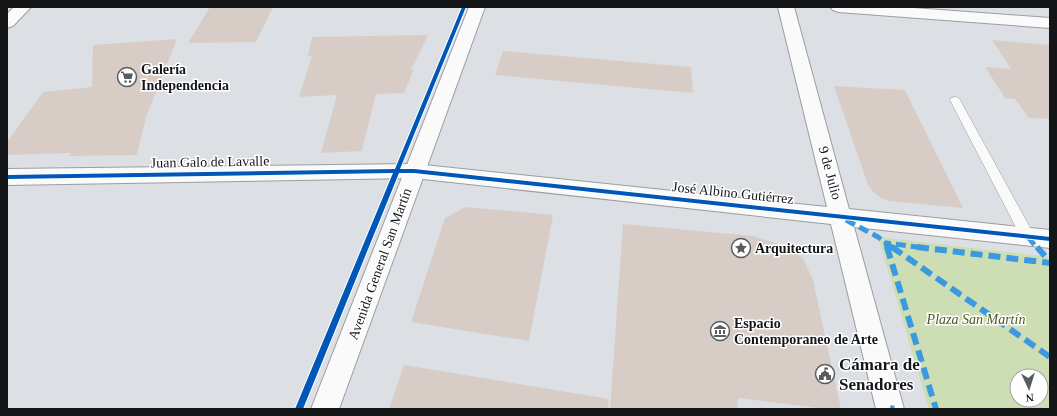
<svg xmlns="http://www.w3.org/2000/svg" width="1057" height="416" viewBox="0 0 1057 416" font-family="'Times New Roman',serif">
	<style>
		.green { fill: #cedeb4; fill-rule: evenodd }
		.building { fill: #d7cdc6 }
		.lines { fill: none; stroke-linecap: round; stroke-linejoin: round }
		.lane-casing { stroke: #9b9da0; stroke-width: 1 }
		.street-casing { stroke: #9b9da0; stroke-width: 2 }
		.secondary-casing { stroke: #9b9da0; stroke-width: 2 }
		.primary-casing { stroke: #9b9da0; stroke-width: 2 }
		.lane { fill: #fafafb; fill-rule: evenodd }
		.street { fill: #fafafb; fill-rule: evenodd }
		.secondary { fill: #fafafb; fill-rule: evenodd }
		.primary { fill: #fafafb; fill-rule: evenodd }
		.quiet-far1 { stroke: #3b9adf; stroke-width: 5; stroke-dasharray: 10 5; stroke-linecap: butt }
		.quiet { stroke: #3b9adf; stroke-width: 6; stroke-dasharray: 12 6; stroke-linecap: butt }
		.cycleway-casing { stroke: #fff; stroke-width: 2 }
		.cycleway { fill: #0057b8; fill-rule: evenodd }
		.labels { text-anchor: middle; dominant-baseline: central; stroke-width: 3; stroke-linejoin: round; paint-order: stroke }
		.poi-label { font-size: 14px; font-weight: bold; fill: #131517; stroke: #fff; text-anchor: start }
		.street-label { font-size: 14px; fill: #131517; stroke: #fff }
		.park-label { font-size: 14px; font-style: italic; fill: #4a5b1d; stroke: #fff }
		.near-poi-label { font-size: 17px; font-weight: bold; fill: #131517; stroke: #fff; text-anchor: start }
	</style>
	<rect width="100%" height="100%" fill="#dce0e4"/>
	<path class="green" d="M878 237 1050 257V409H929ZM1017 376H1041V400H1017Z"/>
	<path class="building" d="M210 7H273L256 42 188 43Z
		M428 35 411 70 414 69 404 93 376 94 362 151 321 153 337 95 299 97 312 56H308L312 37Z
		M177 39 146 117 137 155 70 156 71 153 7 155V142L43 92 92 87 93 45Z
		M992 40 1050 45V119L1029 118 1015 99 1005 98 985 67 1011 69Z
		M503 51 691 67 693 93 495 75Z
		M834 86 905 90 963 208 889 201 881 198 873 192 868 185Z
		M466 207 553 215 529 341 411 322 445 218Z
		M623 224 753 236 788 247 803 258 813 280 841 409H825L738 398 737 409H610Z
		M404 365 609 399 608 409H389Z"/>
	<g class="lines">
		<g class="lane-casing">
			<path id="lane" d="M955 97 959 98 960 100 1033 233 1035 237 1033 241 1028 242 1023 241 950 100 951 98Z"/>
		</g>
		<g class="street-casing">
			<path id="street" d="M14 7H31L13 26 7 28V14Z
				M778 7H794L849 209 1050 230V248L854 227 904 409H876L831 224 414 178 407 176 404 171 407 166 414 164 827 207Z
				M830 7H900L1050 18V28L838 12 833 10Z"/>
		</g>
		<g class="secondary-casing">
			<path id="secondary" d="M414 164 421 166 424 171 421 176 414 178 7 185V169Z"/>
		</g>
		<g class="primary-casing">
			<path id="primary" d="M469 7H485L339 409H311Z"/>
		</g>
		<use href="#lane" class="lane"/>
		<use href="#street" class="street"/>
		<use href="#secondary" class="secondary"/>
		<use href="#primary" class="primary"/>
		<path class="quiet-far1" d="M846 220 878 237 893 248
			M1028 237 1037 248
			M887 248 886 243 925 248"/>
		<path class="quiet" d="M887 247 936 409
			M892 247 1050 357
			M917 247 1050 263
			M1037 247 1050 262
			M890 408 894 409"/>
		<g class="cycleway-casing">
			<path id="cycleway" d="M462 7H466L400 169H414L1050 237V241L414 173H399L303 409H295L393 173 7 179V175L395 169Z"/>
		</g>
		<use href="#cycleway" class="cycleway"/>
	</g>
	<defs>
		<g id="supermarket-ring" transform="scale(1)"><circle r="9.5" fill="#fff" stroke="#595c5f" stroke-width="1.5"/><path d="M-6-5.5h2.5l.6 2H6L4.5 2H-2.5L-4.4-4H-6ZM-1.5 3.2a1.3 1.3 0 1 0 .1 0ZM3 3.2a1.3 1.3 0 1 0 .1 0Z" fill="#595c5f"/></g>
		<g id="sight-ring" transform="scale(1)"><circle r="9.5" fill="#fff" stroke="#595c5f" stroke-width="1.5"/><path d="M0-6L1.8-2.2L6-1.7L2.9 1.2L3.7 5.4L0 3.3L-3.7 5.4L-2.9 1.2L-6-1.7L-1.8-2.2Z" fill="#595c5f"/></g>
		<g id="museum-ring" transform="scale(1)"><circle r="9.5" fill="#fff" stroke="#595c5f" stroke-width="1.5"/><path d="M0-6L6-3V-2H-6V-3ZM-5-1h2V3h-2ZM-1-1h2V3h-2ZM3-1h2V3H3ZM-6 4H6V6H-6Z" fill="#595c5f"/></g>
		<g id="civic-ring" transform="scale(1)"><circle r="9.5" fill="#fff" stroke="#595c5f" stroke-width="1.5"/><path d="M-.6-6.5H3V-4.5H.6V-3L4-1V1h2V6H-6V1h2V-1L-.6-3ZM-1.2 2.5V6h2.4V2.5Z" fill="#595c5f"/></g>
	</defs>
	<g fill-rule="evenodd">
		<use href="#supermarket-ring" x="127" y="77"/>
		<use href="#sight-ring" x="741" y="248"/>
		<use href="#museum-ring" x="720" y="331"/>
		<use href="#civic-ring" x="825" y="374"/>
	</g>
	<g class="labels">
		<g class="poi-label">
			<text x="141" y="69">Galería<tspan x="141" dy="16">Independencia</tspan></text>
			<text x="755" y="248">Arquitectura</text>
			<text x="734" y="323">Espacio<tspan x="734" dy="16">Contemporaneo de Arte</tspan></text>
		</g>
		<g class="street-label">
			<text transform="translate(210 162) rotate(-1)">Juan Galo de Lavalle</text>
			<text transform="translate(830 173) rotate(75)">9 de Julio</text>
			<text transform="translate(733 193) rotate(6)">José Albino Gutiérrez</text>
			<text transform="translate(380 264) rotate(-70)">Avenida General San Martín</text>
		</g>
		<g class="park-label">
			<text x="976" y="319">Plaza San Martín</text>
		</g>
		<g class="near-poi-label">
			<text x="839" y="364">Cámara de<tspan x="839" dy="20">Senadores</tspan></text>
		</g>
	</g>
	<rect width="1057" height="416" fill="none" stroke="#131517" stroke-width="16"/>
	<g transform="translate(1029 388) rotate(176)"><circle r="19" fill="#ffffff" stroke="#a1a1a2"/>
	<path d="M0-3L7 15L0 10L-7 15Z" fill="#595c5f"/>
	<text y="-6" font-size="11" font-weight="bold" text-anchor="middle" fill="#131517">N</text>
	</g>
</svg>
